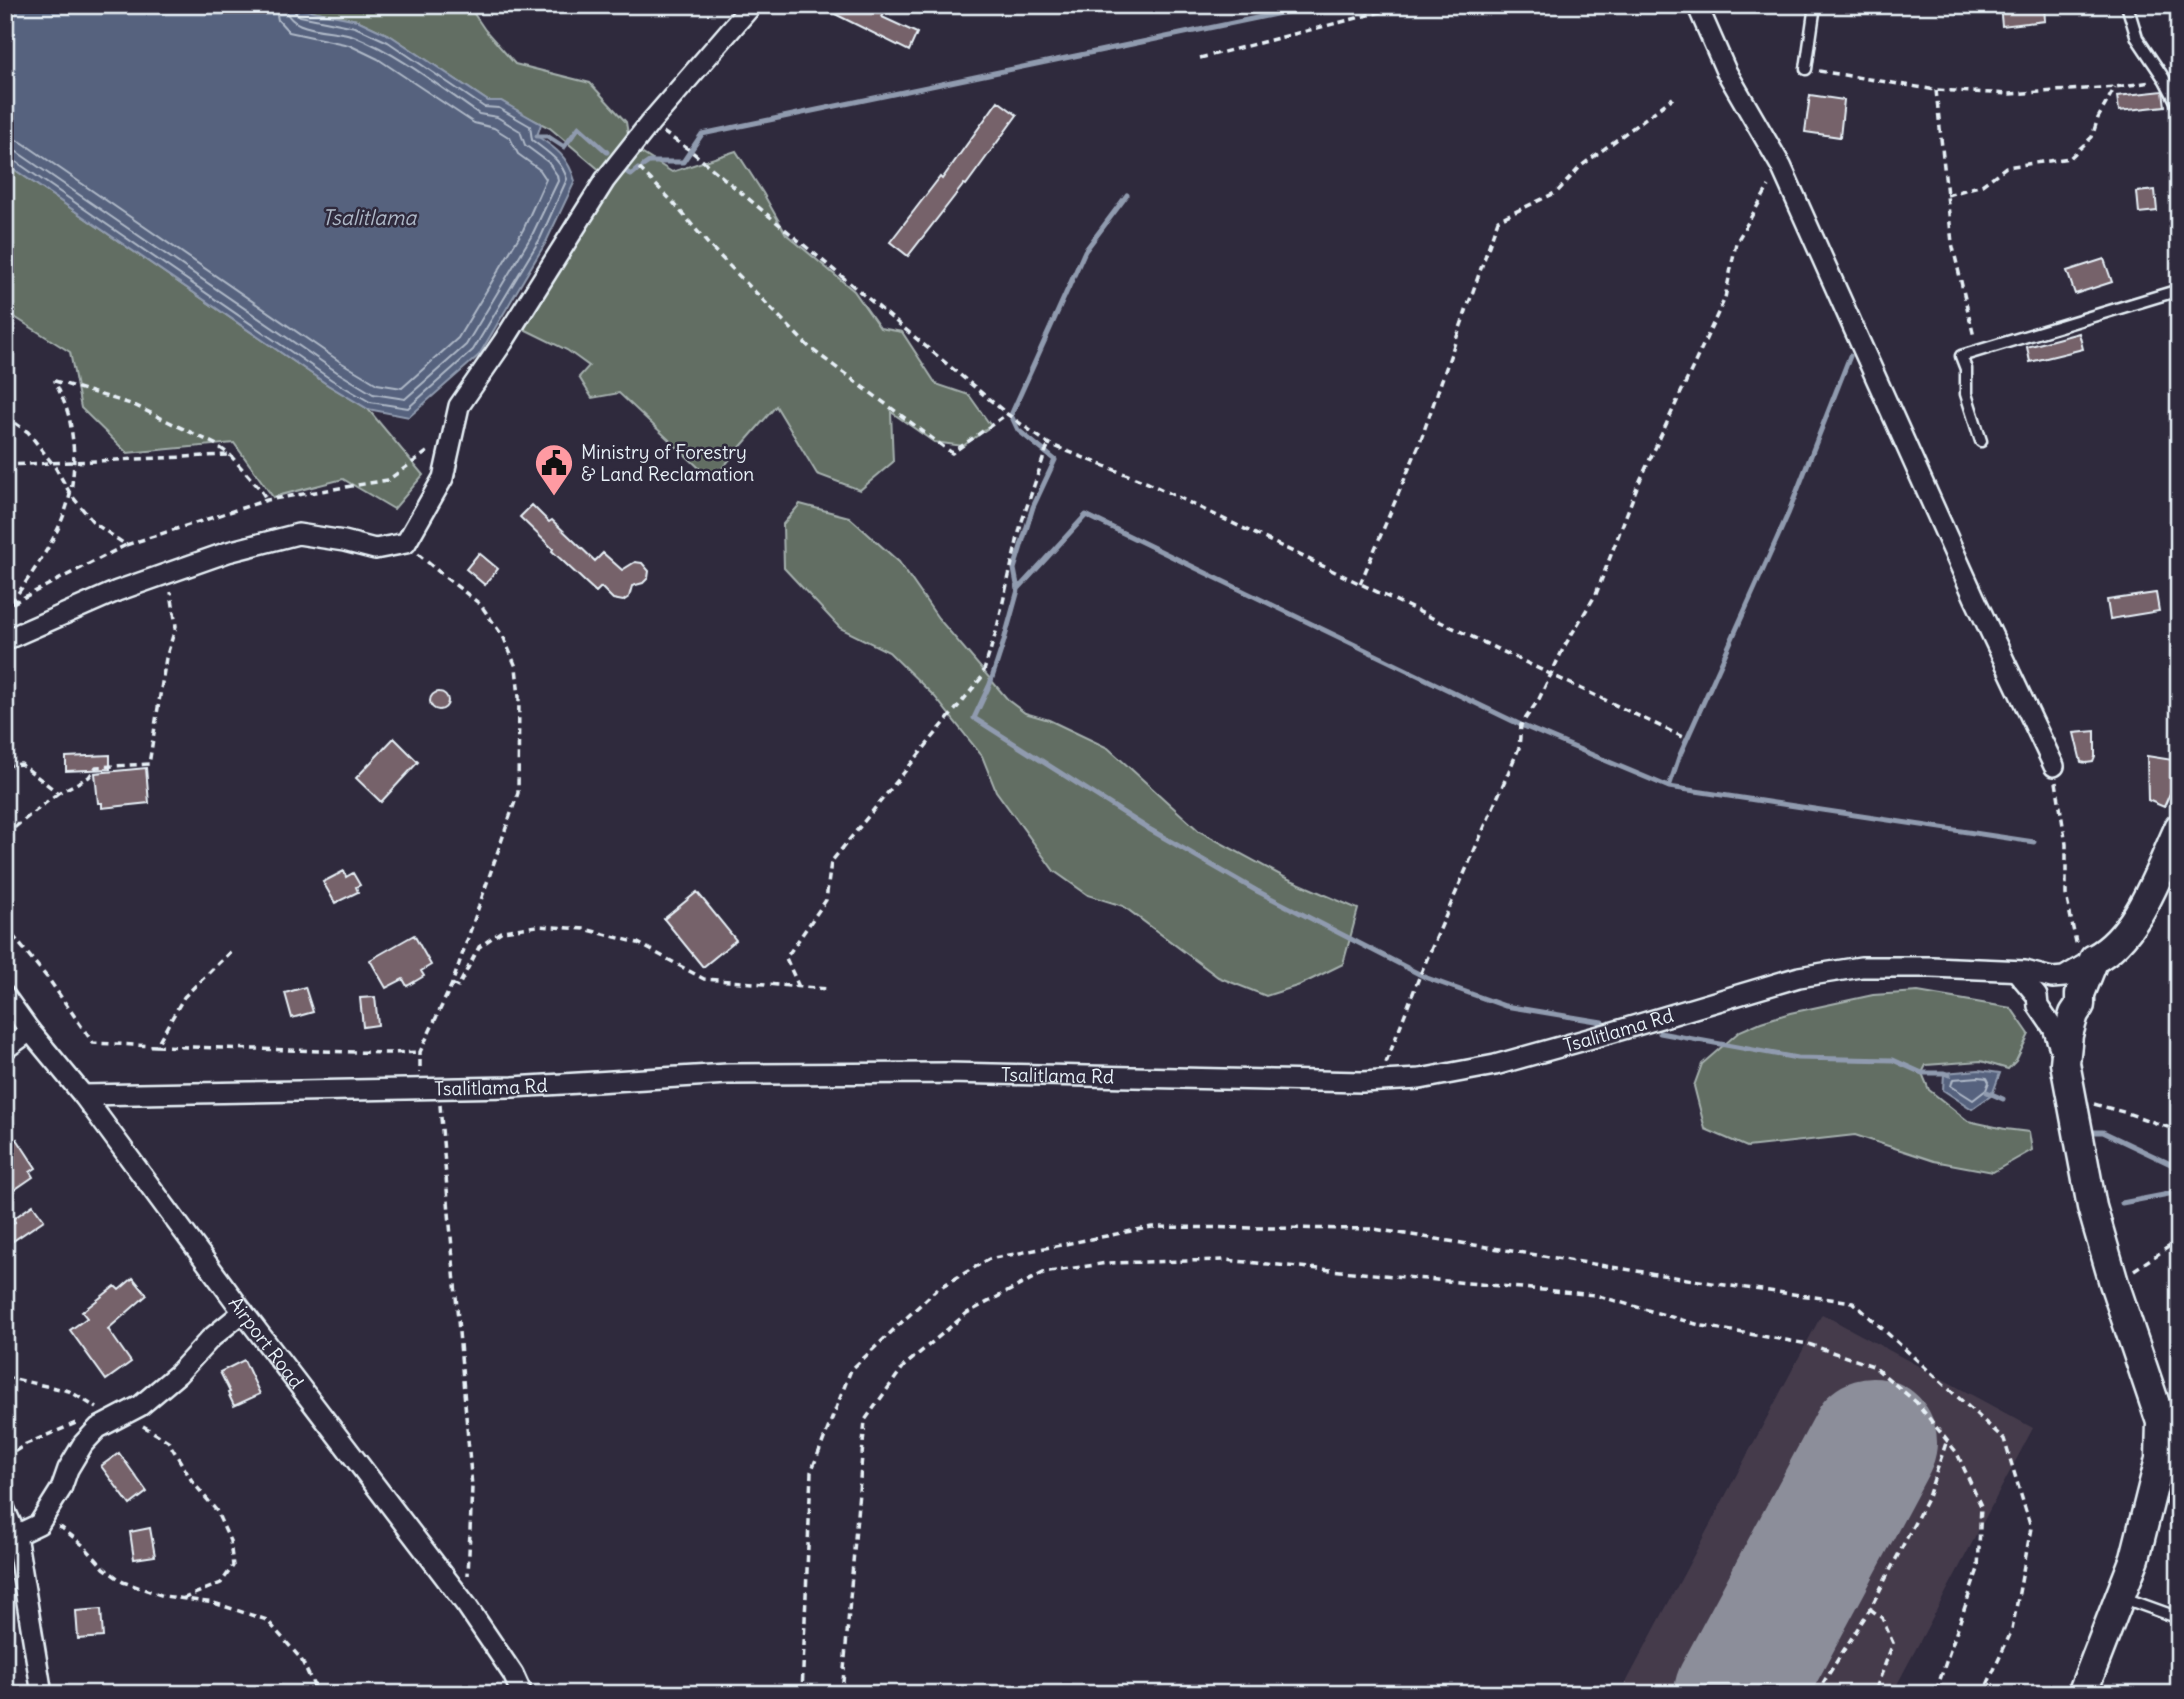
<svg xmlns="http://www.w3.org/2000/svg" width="2184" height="1699" viewBox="0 0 2184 1699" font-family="Delius,sans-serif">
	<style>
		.built { fill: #443b4b }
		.green { fill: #626e63; stroke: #a5b0ae; stroke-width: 2 }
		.water { fill: #56627e; stroke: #909baf; stroke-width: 2 }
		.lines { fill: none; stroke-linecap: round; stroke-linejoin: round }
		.shore { stroke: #aeb8c7; stroke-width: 2 }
		.stream { stroke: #909baf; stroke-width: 5 }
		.runway { stroke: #8c8e9a; stroke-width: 128 }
		.building { fill: #76626b; stroke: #e8f1f8; stroke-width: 2 }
		.lane-casing { stroke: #e8f1f8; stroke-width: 15 }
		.street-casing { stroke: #e8f1f8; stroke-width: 24 }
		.secondary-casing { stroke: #e8f1f8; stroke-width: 33 }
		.path { stroke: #e8f1f8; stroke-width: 3.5; stroke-dasharray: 7 5; stroke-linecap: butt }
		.lane { stroke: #2f2a3d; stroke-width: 10 }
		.street { stroke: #2f2a3d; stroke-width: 19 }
		.secondary { stroke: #2f2a3d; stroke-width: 28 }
		.labels { text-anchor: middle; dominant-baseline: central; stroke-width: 5; stroke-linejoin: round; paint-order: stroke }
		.poi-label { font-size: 19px; fill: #e8f1f8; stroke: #2f2a3d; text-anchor: start }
		.street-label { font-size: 19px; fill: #e8f1f8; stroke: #2f2a3d }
		.water-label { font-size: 21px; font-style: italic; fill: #aeb8c7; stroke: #2f2a3d }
	</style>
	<rect width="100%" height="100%" fill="#2f2a3d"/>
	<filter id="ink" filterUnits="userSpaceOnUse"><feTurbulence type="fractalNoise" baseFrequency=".0143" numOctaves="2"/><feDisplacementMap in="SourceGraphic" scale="14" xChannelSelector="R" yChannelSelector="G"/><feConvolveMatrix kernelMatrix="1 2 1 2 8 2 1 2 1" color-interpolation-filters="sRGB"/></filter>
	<g filter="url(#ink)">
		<path class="built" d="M1822 1314 2033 1428 1892 1694H1620Z"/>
		<path class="green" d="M300 5H468L485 30 515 64 590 83 626 122 630 146 672 172 736 151 763 193 786 234 854 291 880 328 902 332 936 384 969 395 991 426 963 446 934 442 891 412 893 462 860 490 817 474 776 406 712 480 619 393 592 398 579 377 589 366 567 350 522 328 609 178 550 128 524 115 501 101H488L391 36 357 20 302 9Z
			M5 163 328 385 368 409 423 475 394 509 343 479 273 497 234 443 127 453 81 408 70 352 5 311Z
			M800 504 849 517 899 562 938 618 1009 701 1025 713 1049 720 1108 748 1199 831 1284 877 1358 909 1343 964 1300 985 1266 996 1218 977 1123 906 1088 895 1054 871 996 791 982 756 935 697 889 652 840 628 784 568 783 524Z
			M1918 992 2011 1008 2029 1034 2016 1061 2008 1069 1981 1061 1926 1065 1922 1073 1929 1090 1968 1121 2005 1129 2029 1132 2032 1150 1993 1172 1934 1161 1855 1135 1747 1147 1705 1129 1694 1086 1702 1064 1740 1031 1761 1022 1790 1013 1873 995Z"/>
		<path class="water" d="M5 5H300L302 9 357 20 391 36 488 101H501L541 124 537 136C557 149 568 157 575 181L546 242 479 355 409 417 368 409 328 385 5 163Z
			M1979 1070 2000 1073 1992 1095 1972 1109 1943 1090 1944 1073Z"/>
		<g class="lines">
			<path class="shore" d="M5 138 14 139 23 143 342 363 377 384 402 388 458 338 523 230 546 179 540 170 518 154 510 138 494 128 474 123 378 59 349 45 289 32 278 20 275 5
				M5 149 17 152 337 372 373 394 405 399 466 345 532 235 558 181 557 175 548 162 525 145 520 131 497 117 479 114C440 87 399 54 354 36 333 28 287 34 285 5
				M5 157 12 159 332 380 370 402 408 408 473 350 540 239 567 179C561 159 547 152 532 140L530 126 499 108 484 107 388 42 355 27 300 16 295 12 294 5
				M1979 1077 1987 1078 1989 1082 1986 1090 1973 1100 1951 1086 1953 1079Z"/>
			<path class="stream" d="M537 136H547L564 147 579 127 607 152
				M643 166 649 162H683L702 134 1319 5
				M624 170 631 175 638 169
				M1127 195 1085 251 1011 415 1018 430 1055 460 1033 507 1014 569 1018 590 1003 644 990 684 974 718 1149 829 1257 891 1427 978 1505 1006 1602 1022
				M1018 589 1086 515 1521 725 1669 787 2034 842
				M1669 787 1679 757 1788 514 1850 356
				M1660 1033 1797 1058 1893 1060 1922 1073H1944L1949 1075
				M1987 1092 2003 1099
				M2093 1132H2103L2179 1168
				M2122 1203 2179 1192"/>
			<path class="runway" d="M1738 1694 1873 1442"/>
		</g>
		<path class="building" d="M817 5H876L886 10 882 17 917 33 909 51Z
			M2000 5H2044L2045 21 2002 26Z
			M2163 91 2165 106 2119 111 2117 96Z
			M1810 95 1844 100 1840 137 1805 132Z
			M998 101 1017 115 966 185 964 184 908 256 890 242 940 177 942 179Z
			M2155 190 2157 211 2139 213 2137 192Z
			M2104 259 2112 282 2075 294 2067 271Z
			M2079 333 2083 349 2030 362 2027 347Z
			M532 505 549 522 552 520 595 561 603 553 622 570 635 562 642 563 649 571 648 578 643 583 632 586 629 597 623 601 613 599 601 587 596 592 552 551 553 549 520 517Z
			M479 553 498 569 485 585 466 569Z
			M2156 593 2159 611 2110 619 2107 600Z
			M430 701a9 9 0 1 1 18 0a9 9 0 1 1-18 0Z
			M2095 731V757L2093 762 2086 763 2081 762 2074 733Z
			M394 738 418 762 381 802 356 778Z
			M110 755V769L66 771V757Z
			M2147 756 2179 761V773L2164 807 2148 800Z
			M146 768 149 803 102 808V803H98L95 773Z
			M344 871 346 877 353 873 360 885 356 887 358 892 335 903 323 882Z
			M697 892 736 940 703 967 664 919Z
			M414 935 431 965 421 971 424 976 407 986 403 979 386 988 370 960Z
			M305 987 313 1012 292 1018 285 993Z
			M375 997 378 1025 363 1027 360 998Z
			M17 1139 36 1168 30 1172 33 1177 14 1190 5 1177V1147Z
			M33 1205 44 1220 13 1241 5 1229 15 1222 13 1219Z
			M133 1278 147 1295 108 1329 131 1362 106 1380 70 1330 87 1318 82 1312 96 1301 115 1286 119 1290Z
			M244 1360 260 1394 234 1406 228 1393 230 1392 220 1372Z
			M119 1453 147 1492 130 1505 101 1466Z
			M150 1528 155 1556 134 1559 130 1532Z
			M101 1609 103 1637 78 1639 76 1611Z"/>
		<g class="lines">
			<g class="lane-casing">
				<path id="lane" d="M2127 5 2137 38 2165 80 2179 107
					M1806 69 1815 5
					M1981 441 1966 394V369L1961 356 2179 290
					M2121 1597 2179 1618
					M2173 1694 2179 1686"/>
			</g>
			<g class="street-casing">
				<g id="street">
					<path d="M1697 5 1726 71 1781 166 1975 599 2054 766"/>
					<path d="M5 640 117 591 228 552 298 534 344 541 375 549 406 543 443 478 459 406 503 342 605 180 650 123 752 5"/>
					<path d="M2016 971 2037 996 2038 1006 2053 1028 2062 1054"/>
					<path id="s1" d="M5 996 30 1031 83 1095 243 1312 467 1606 513 1674 522 1694"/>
					<path d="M5 1049 30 1031"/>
					<path id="s2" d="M83 1095 513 1087 728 1074 948 1073 1362 1082 1420 1079 1495 1065 1610 1033 1799 977 1861 967H1932L2025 971 2052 978 2064 977 2094 959"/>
					<path d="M5 1510 16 1535 42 1694"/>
					<path d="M16 1535 39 1524 61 1489 68 1469 83 1444 98 1428 140 1406 178 1374 210 1339 243 1312"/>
				</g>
			</g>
			<g class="secondary-casing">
				<path id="secondary" d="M2082 1694 2135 1558 2160 1459 2161 1422 2114 1283 2092 1207 2065 1063 2068 1035 2074 1014 2080 1005V994L2094 959C2138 937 2159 871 2179 828"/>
			</g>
			<path class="path" d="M1200 58 1408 5
				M1819 71 1936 90 2010 94 2115 87 2152 82
				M1936 90 1952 243 1974 337
				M663 132 691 151 1007 414 1049 444 1148 483 1687 739
				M639 168 671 200 709 245 810 348 952 453 1007 414
				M1947 195 1982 185 2006 167 2070 158 2092 137 2098 118 2115 87
				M5 416 28 432 55 467 71 495 94 523 126 545 5 607
				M5 465 228 455
				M126 545 267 500 388 480 427 452 430 448
				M418 554 445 577 480 604 504 638 516 667 519 697 518 793 452 984 420 1052V1073
				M1360 584 1419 445 1498 220 1557 192 1581 166 1673 98
				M11 603C56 540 86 497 69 417 66 405 60 393 55 381L134 405 215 444 230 455 260 489 267 500
				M5 766 21 764 58 793 89 777 96 767 149 764 166 658 176 626 171 592
				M2056 782 2066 844V895L2077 947
				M5 835 58 793
				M5 926 50 981 93 1043 156 1046 184 997 232 950
				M452 984 458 987 479 947 502 931 537 926 585 929 638 943 704 979 828 989
				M799 987 786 958 826 900 831 862 982 677 996 632 1021 524 1045 453 1049 444
				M156 1046 388 1053 420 1052
				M1386 1063 1420 975 1519 748 1521 725 1539 699 1564 647 1596 594 1637 487 1725 298 1736 243 1769 186
				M2094 1104 2127 1113 2179 1131
				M440 1105 472 1487 468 1575
				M2134 1270 2179 1240
				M5 1377 69 1391 97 1408
				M143 1426 168 1441 192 1481 216 1510 230 1541 233 1566 221 1583 182 1599
				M5 1458 26 1444 76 1423
				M58 1527 62 1528 84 1546 104 1568 123 1582 164 1596 214 1603 267 1620 301 1659 318 1694
				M1870 1609 1882 1618 1893 1643 1874 1694
				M802 1694 811 1472 851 1370 937 1289 989 1259 1152 1227 1374 1229 1731 1286 1853 1302 2004 1439 2031 1528 2012 1630 1983 1694
				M842 1694 865 1420 904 1366 967 1313 1043 1273 1107 1263 1225 1260 1595 1295 1703 1326 1808 1344 1873 1366 1916 1402 1957 1453 1981 1506 1978 1569 1935 1694
				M1816 1694 1870 1609 1928 1497 1947 1440"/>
			<use href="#lane" class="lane"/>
			<use href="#street" class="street"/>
			<use href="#secondary" class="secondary"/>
		</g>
	</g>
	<defs>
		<g id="civic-pin" transform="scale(2.0125)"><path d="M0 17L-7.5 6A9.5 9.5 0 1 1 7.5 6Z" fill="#ff9aa2" stroke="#2f2a3d"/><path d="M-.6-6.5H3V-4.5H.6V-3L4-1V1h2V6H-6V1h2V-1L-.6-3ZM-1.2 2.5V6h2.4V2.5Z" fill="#111"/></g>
	</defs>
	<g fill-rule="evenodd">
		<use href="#civic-pin" x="554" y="463"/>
	</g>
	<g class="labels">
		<g class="poi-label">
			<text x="581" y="452">Ministry of Forestry<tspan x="581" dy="22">&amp; Land Reclamation</tspan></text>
		</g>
		<g class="street-label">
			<text stroke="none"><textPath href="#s2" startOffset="1542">Tsalitlama Rd</textPath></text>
			<text stroke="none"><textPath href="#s2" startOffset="975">Tsalitlama Rd</textPath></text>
			<text stroke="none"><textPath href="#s2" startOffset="408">Tsalitlama Rd</textPath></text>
			<text stroke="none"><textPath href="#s1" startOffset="434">Airport Road</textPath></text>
		</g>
		<g class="water-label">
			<text x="369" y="217">Tsalitlama</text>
		</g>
	</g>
	<rect width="2184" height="1699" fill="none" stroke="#2f2a3d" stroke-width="28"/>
	<rect x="14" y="14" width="2156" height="1671" fill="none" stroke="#e8f1f8" stroke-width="2.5" filter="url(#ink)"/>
</svg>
